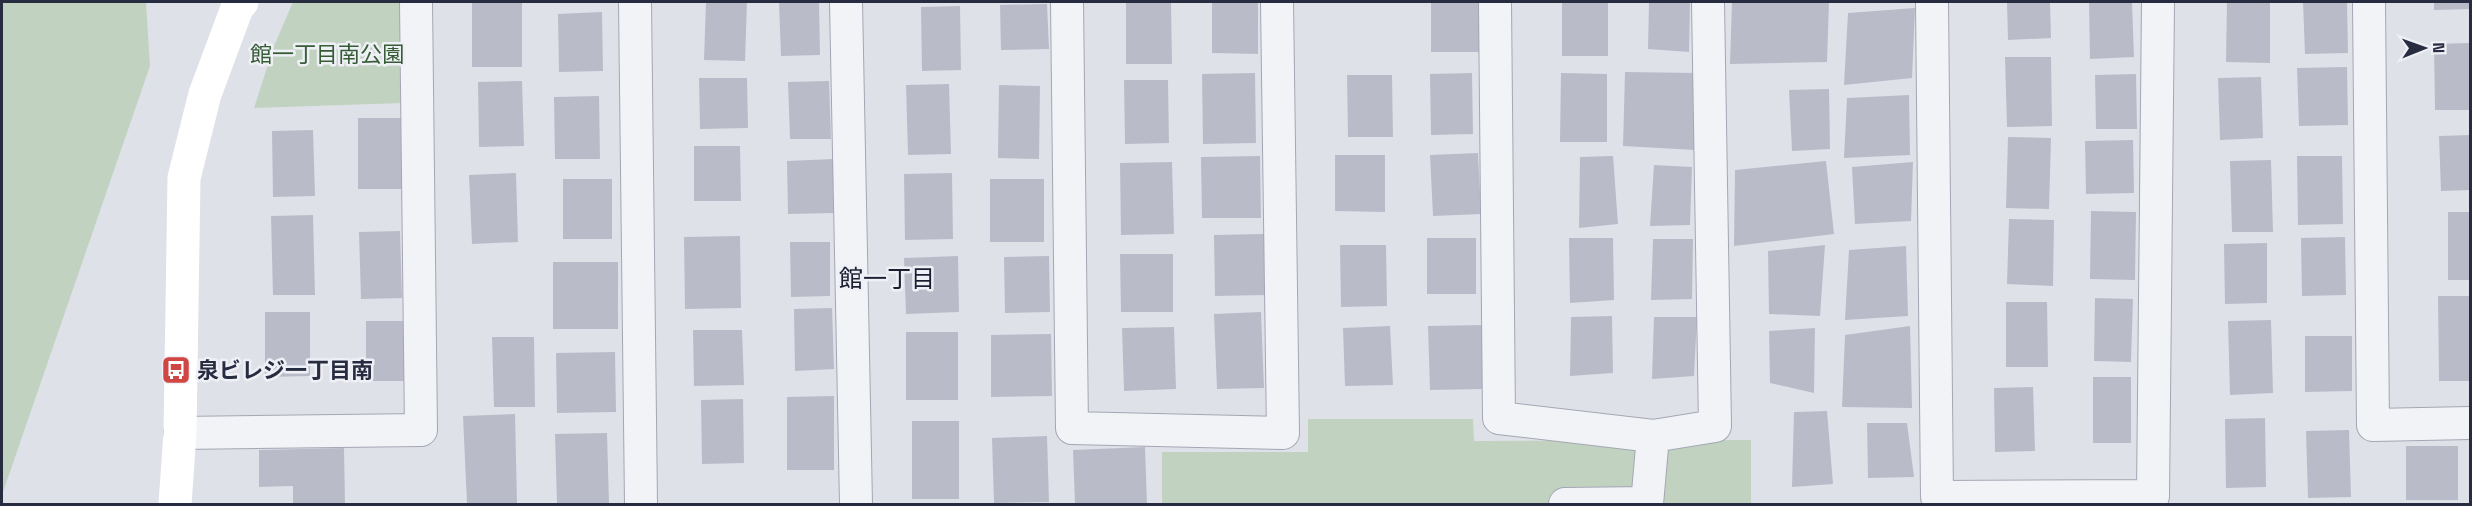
<svg xmlns="http://www.w3.org/2000/svg" width="2472" height="506" viewBox="0 0 2472 506" font-family="'Space Grotesk','Noto Sans JP',sans-serif">
	<style>
		.green { fill: #c1d3c0 }
		.building { fill: #b9bcc8 }
		.lines { fill: none; stroke-linecap: round; stroke-linejoin: round }
		.street-casing { stroke: #a4a7b3; stroke-width: 34 }
		.street { stroke: #f2f3f7; stroke-width: 32 }
		.secondary { stroke: #fff; stroke-width: 33 }
		.labels { text-anchor: middle; dominant-baseline: central; stroke-width: 5; stroke-linejoin: round; paint-order: stroke }
		.park-label { font-size: 22px; fill: #355c35; stroke: #eff0f6 }
		.poi-label { font-size: 22px; font-weight: bold; fill: #282c40; stroke: #eff0f6; text-anchor: start }
		.neighbourhood-label { font-size: 24px; fill: #1a1e31; stroke: #eff0f6 }
	</style>
	<rect width="100%" height="100%" fill="#dfe1e9"/>
	<path class="green" d="M2 2H146L150 66 2 495Z
		M293 2H403V103L254 108 274 46Z
		M1308 419H1473L1474 441 1751 440V504H1162V452H1308Z"/>
	<path class="building" d="M472 2H522V67H472Z
		M706 2H747L745 61 704 60Z
		M779 2H819L820 55 781 56Z
		M1126 2H1171L1172 64H1126Z
		M1212 2H1258V54L1212 53Z
		M1431 2H1481V52H1431Z
		M1562 2H1608V56H1562Z
		M1649 2H1690L1689 52 1648 49Z
		M1732 2H1829L1827 62 1730 64Z
		M2007 2H2050L2051 38 2008 40Z
		M2089 2H2132L2134 57 2090 59Z
		M2227 2H2270V63L2226 62Z
		M2303 2H2347L2348 53 2305 54Z
		M2434 2H2470V9L2434 10Z
		M1047 4 1049 49 1001 50 1000 5Z
		M960 6 961 70 922 71 921 7Z
		M1915 8 1912 78 1844 85 1848 13Z
		M602 12 603 71 559 72 558 14Z
		M2470 43V110H2435L2434 44Z
		M2005 57H2051L2052 126 2007 127Z
		M2347 67 2348 125 2299 126 2297 68Z
		M1625 72 1697 73 1695 150 1623 146Z
		M1255 73 1256 143 1203 144 1202 74Z
		M1472 73 1473 134 1431 135 1430 74Z
		M1561 73 1607 74V142H1560Z
		M2136 74 2137 129H2096L2095 75Z
		M1347 75H1392L1393 137H1348Z
		M2261 77 2263 138 2220 140 2218 78Z
		M699 78H747L748 128 700 129Z
		M1124 80H1168L1169 143 1125 144Z
		M522 81 524 146 479 147 478 82Z
		M829 81 831 139H790L788 82Z
		M949 84 951 154 908 155 906 85Z
		M999 85 1040 86 1039 159 998 158Z
		M1829 89 1830 149 1792 151 1789 90Z
		M1909 95 1910 155 1844 158 1847 98Z
		M599 96 600 159H555L554 97Z
		M358 118H402V189H358Z
		M313 130 315 196 273 197 272 131Z
		M2470 135V190L2441 191 2439 136Z
		M2008 137 2051 138 2049 209 2006 208Z
		M2133 140 2134 193 2086 194 2085 141Z
		M694 146H740L741 201H694Z
		M1478 153 1481 214 1433 216 1430 155Z
		M1335 155H1385V212L1335 211Z
		M1260 156 1261 218H1202L1201 157Z
		M1613 156 1618 224 1579 228 1580 157Z
		M2297 156H2342L2343 224 2298 225Z
		M833 159 834 213 788 214 787 161Z
		M2271 160 2273 232H2232L2230 161Z
		M1826 161 1834 234 1734 246 1735 170Z
		M1172 162 1174 234 1121 235 1120 163Z
		M1913 162 1911 221 1855 224 1852 167Z
		M1654 165 1692 167 1690 225 1650 226Z
		M516 173 518 242 472 244 469 175Z
		M952 173 953 239 905 240 904 174Z
		M563 179H612V239H563Z
		M990 179H1044V242H990Z
		M2091 211 2136 212 2135 280 2090 279Z
		M2448 212H2470V280H2448Z
		M313 215 315 295H273L271 216Z
		M2009 219 2054 220 2053 286 2007 284Z
		M400 231 402 298 361 299 359 232Z
		M1264 234 1265 295 1215 296 1214 235Z
		M740 236 741 308 685 309 684 237Z
		M2345 237 2346 295 2302 296 2301 238Z
		M1427 238H1476V294H1427Z
		M1569 238H1613L1614 300 1570 303Z
		M1653 239H1693L1692 299 1651 300Z
		M790 242H830V296L791 297Z
		M2267 243V303L2225 304 2224 244Z
		M1340 245H1386L1387 306 1341 307Z
		M1825 245 1820 316 1769 314 1768 251Z
		M1906 246 1908 316 1845 320 1849 250Z
		M1120 254H1173V312H1121Z
		M958 256 959 312 906 314 904 258Z
		M1049 256 1050 312 1005 313 1004 257Z
		M553 262H618V329H553Z
		M2438 296H2470V381H2439Z
		M2095 298 2133 299 2131 362 2094 361Z
		M2006 302H2047L2048 367H2006Z
		M832 308 834 369 795 371 794 309Z
		M265 312H310V376L265 377Z
		M1261 312 1264 388 1217 389 1214 314Z
		M1612 316 1613 373 1570 376 1571 317Z
		M1654 317H1697L1694 376 1652 379Z
		M2271 320 2273 393 2230 395 2228 321Z
		M366 321H405V381H366Z
		M1484 325 1485 389 1430 390 1428 326Z
		M1390 326 1393 385 1345 386 1343 328Z
		M1910 326 1912 408 1842 407 1845 335Z
		M1174 327 1176 389 1124 391 1122 328Z
		M1815 328 1814 393 1770 383 1769 331Z
		M693 330H742L744 385 694 386Z
		M906 332H958V400H906Z
		M1051 334 1052 396 991 397V335Z
		M2305 336H2352V391L2305 392Z
		M492 337H534L535 407H494Z
		M615 352 616 412 557 413 556 353Z
		M2093 377H2131V443H2093Z
		M2033 387 2035 451 1995 452 1994 388Z
		M834 396V470H787V397Z
		M743 399 744 463 702 464 701 400Z
		M1827 411 1833 484 1792 487 1794 412Z
		M515 414 517 503 467 504 463 416Z
		M2265 418 2266 487 2226 488 2225 419Z
		M912 421H959V499H912Z
		M1867 423H1907L1914 477 1868 478Z
		M2349 430 2351 497 2308 498 2306 431Z
		M607 433 609 503 557 504 555 434Z
		M1047 436 1049 502 994 503 992 438Z
		M2406 446H2458V500H2406Z
		M1145 447 1147 504H1075L1073 450Z
		M344 448 345 504H293V486L259 487V450Z"/>
	<g class="lines">
		<g class="street-casing">
			<path id="street" d="M635 2 641 504
				M846 2 856 504
				M1067 2 1072 428 1283 433 1277 2
				M1495 2 1499 418 1653 436 1715 426 1708 2
				M1932 2 1937 497 2153 496 2158 2
				M2369 2 2373 425 2470 423
				M180 433 421 430 416 2
				M1565 504 1647 503
				M1647 504 1653 436"/>
		</g>
		<use href="#street" class="street"/>
		<path class="secondary" d="M175 504 180 433 184 178 205 94 237 8 242 2"/>
	</g>
	<defs>
		<g id="bus-square" transform="scale(1.5)"><rect x="-9" y="-9" width="18" height="18" rx="4" fill="#d04642" stroke="#eff0f6"/><path d="M-5-6H5V4H4V6H2V4H-2V6H-4V4H-5ZM-3.5-4V0h7V-4ZM-3.5 1.2v1.5H-2V1.2ZM2 1.2v1.5H3.5V1.2Z" fill="#fff"/></g>
	</defs>
	<g fill-rule="evenodd">
		<use href="#bus-square" x="176" y="370"/>
	</g>
	<g class="labels">
		<g class="park-label">
			<text x="327" y="54">館一丁目南公園</text>
		</g>
		<g class="poi-label">
			<text x="197" y="370">泉ビレジ一丁目南</text>
		</g>
		<g class="neighbourhood-label">
			<text x="887" y="278">館一丁目</text>
		</g>
	</g>
	<rect width="2472" height="506" fill="none" stroke="#282c40" stroke-width="6"/>
	<g transform="translate(2424 48) rotate(89)" stroke="#eff0f6" stroke-width="4.5" paint-order="stroke">
	<path d="M0-4.5L10 22L0 15L-10 22Z" fill="#282c40"/>
	<text y="-9" font-size="16" font-weight="bold" text-anchor="middle" fill="#282c40">N</text>
	</g>
</svg>
